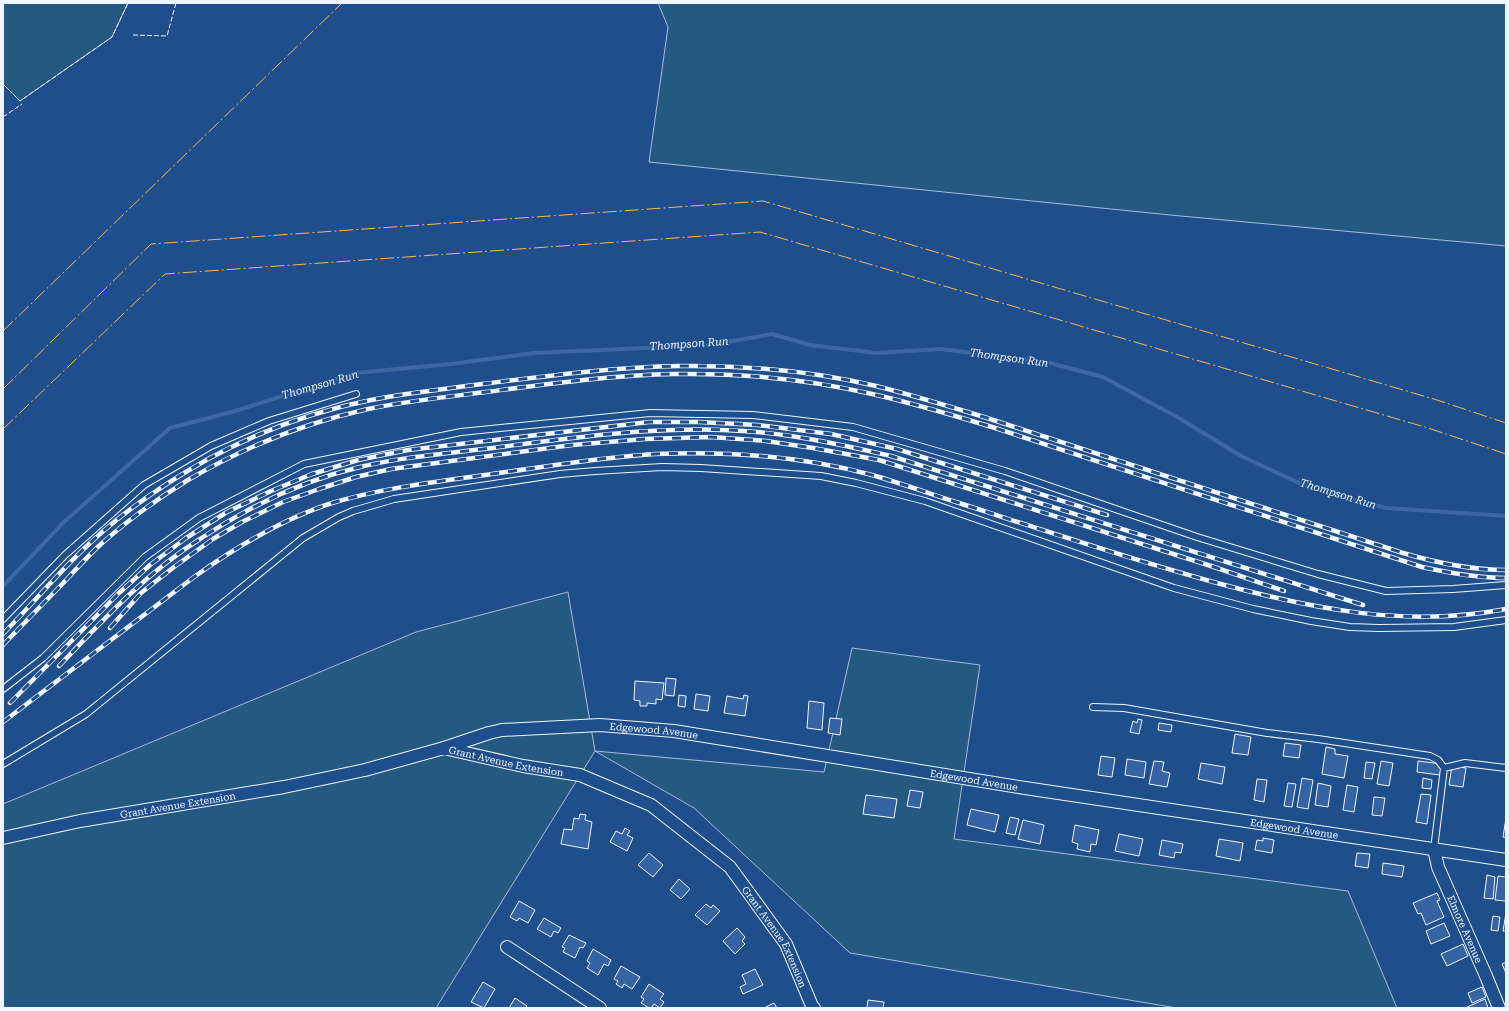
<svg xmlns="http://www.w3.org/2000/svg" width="1509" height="1011" viewBox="0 0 1509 1011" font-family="'Roboto Serif',serif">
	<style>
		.green { fill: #245a82; stroke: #a8bbd7 }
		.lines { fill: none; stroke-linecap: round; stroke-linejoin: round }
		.stream { stroke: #3b69a3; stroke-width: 4 }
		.building { fill: #3563a3; stroke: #f2f6ff }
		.service-casing { stroke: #f2f6ff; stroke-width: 8 }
		.minor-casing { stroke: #f2f6ff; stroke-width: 14 }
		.service { stroke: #1f4e8c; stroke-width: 6 }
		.minor { stroke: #1f4e8c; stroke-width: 12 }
		.rail-casing { stroke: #f2f6ff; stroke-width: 4.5 }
		.rail { stroke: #1f4e8c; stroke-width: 3; stroke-dasharray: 9; stroke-linecap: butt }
		.fence { stroke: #f2f6ff; stroke-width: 1; stroke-dasharray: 5 2; stroke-linecap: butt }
		.power { stroke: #ffb74d; stroke-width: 1; stroke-dasharray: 14 3 2 3; stroke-linecap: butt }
		.labels { text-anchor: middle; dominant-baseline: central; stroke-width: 3; stroke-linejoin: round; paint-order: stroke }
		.street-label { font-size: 10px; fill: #f2f6ff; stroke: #1f4e8c }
		.water-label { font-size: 11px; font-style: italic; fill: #f2f6ff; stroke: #1f4e8c }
	</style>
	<rect width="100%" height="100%" fill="#1f4e8c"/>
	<path class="green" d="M3 3H128L112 37 20 101 3 84Z
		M658 3H1506V246L1170 215 649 162 668 27Z
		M568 592 595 751 824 772 852 648 980 665 954 839 1348 891 1397 1008H1177L850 953 694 808 595 751 436 1008H3V804L416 632Z"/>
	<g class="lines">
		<path class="stream" d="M3 586 64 522 170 428 232 412 355 373 451 364 534 353 711 345 772 334 810 345 877 353 940 349 1046 362 1103 377 1179 418 1241 456 1310 488 1386 508 1506 516"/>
	</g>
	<path class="building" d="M666 678 676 679 674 696 665 695Z
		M635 681 664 683 662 700 656 699V704L647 703V706H640V701L634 700Z
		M696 694 710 696 708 711 694 709Z
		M679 695 686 696 685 707 678 706Z
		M744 695 748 696 745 716 724 713 727 696 743 699Z
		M809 701 824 703 822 730 807 728Z
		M830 718 842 719 840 735 828 733Z
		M1138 719 1142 720 1139 734 1130 732 1133 721 1137 723Z
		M1159 723 1172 725 1171 732 1158 730Z
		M1235 734 1251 737 1248 755 1232 753Z
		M1285 743 1301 745 1299 758 1283 756Z
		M1326 747 1335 749V754L1348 756 1344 778 1322 774Z
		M1101 756 1115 758 1112 777 1098 775Z
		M1127 759 1146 762 1144 778 1125 775Z
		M1154 761 1164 762 1162 771 1170 773 1167 787 1149 784Z
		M1381 761 1393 763 1389 786 1377 784Z
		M1418 761 1442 764 1440 775 1417 772Z
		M1366 762 1375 763 1372 779 1364 778Z
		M1201 763 1225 767 1222 784 1198 779Z
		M1452 766 1466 768 1463 787 1449 785Z
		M1302 778 1313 780 1308 809 1297 807Z
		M1423 778 1432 780 1431 789 1422 788Z
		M1257 779 1267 780 1264 802 1254 800Z
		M1288 783 1296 784 1292 807 1284 806Z
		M1318 783 1331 786 1328 807 1315 805Z
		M1347 785 1358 787 1354 812 1343 810Z
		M910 790 923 792 920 808 907 806Z
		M1421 794 1431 795 1427 824 1416 822Z
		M866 795 897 799 894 818 863 814Z
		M1374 797 1385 798 1382 816 1372 815Z
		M971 809 999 815 995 832 967 825Z
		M580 814 586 815 585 820 592 822 588 849 561 844 564 829 572 830 574 818 579 819Z
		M1010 817 1019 819 1015 835 1006 833Z
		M1506 818V838L1503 837Z
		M1023 820 1044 825 1040 844 1018 839Z
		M1075 825 1099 830 1096 845 1091 844 1090 852 1077 849 1078 844 1072 842Z
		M625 828 630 831 627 835 633 838 627 851 610 842 616 831 622 834Z
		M1119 834 1143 839 1139 856 1115 851Z
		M1263 838 1274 840 1272 853 1255 850 1257 840 1263 841Z
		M1219 839 1243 843 1240 861 1216 856Z
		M1162 840 1183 844 1181 853 1175 852 1174 858 1159 855Z
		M649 853 663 865 653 877 638 865Z
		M1357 853 1370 854 1368 868 1355 866Z
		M1383 863 1404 866 1402 877 1382 874Z
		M1487 875 1495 877 1493 899 1484 898Z
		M1498 876 1506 877V901L1495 900Z
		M679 879 690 889 681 899 670 890Z
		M1437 893 1440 900 1437 901 1444 917 1426 925 1421 913 1418 914 1413 903Z
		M519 901 535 910 528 923 519 918 517 921 510 917Z
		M706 904 711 908 713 905 720 911 707 925 695 915Z
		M1506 913V931H1503Z
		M1493 916 1500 917 1498 931 1491 930Z
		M544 918 561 928 558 933 554 931 551 937 537 929Z
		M1444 923 1450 936 1431 944 1426 931Z
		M737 928 745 937 742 941 745 944 735 954 723 941Z
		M569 935 586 943 583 948 580 947 575 958 563 952 565 948 562 947Z
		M1463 944 1468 956 1447 966 1441 954Z
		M593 949 611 960 608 966 604 964 598 975 587 968 590 963 587 961Z
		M1506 962V973L1502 964Z
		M621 966 640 977 632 989 624 984 622 988 616 984 618 981 614 979Z
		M755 969 763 985 743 994 740 987 746 984 742 975Z
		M483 982 495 989 484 1008 471 1002Z
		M649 984 664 994 660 999 664 1002 660 1008 654 1004 651 1008H649L641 1003 644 999 641 997Z
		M1482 987 1486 997 1472 1003 1468 993Z
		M515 998 527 1006 525 1008H509Z
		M1485 999 1488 1008H1465Z
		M868 1000 884 1002 883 1008H867Z
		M774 1003 777 1008H764Z"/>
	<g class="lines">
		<g class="service-casing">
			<path id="service" d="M3 619 65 555 144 485 211 446 269 421 356 394
				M3 689 43 658 145 557 199 518 304 464 461 432 650 413 753 415 853 427 1005 471 1197 537 1318 574 1386 591 1453 589 1506 585
				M1093 707 1124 708 1267 733 1318 739 1430 756 1438 760 1444 768 1434 849
				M3 764 86 714 303 538 339 517 353 511 394 499 560 474 595 471 662 467 701 468 821 476 856 483 925 501 1174 588 1253 609 1311 621 1350 627 1379 628 1454 627 1506 620
				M1444 768 1465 763 1506 768"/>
		</g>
		<g class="minor-casing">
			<g id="minor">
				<path id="s1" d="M444 748 489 733 502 730 600 725 674 731 1025 788 1506 860"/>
				<path id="s2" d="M3 838 80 821 284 787 365 770 444 748 523 766 580 775 651 805 730 867 786 944 812 1006 814 1008"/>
				<path id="s3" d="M1434 849 1438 867 1486 976 1499 1008"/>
				<path d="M507 947 600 1008"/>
			</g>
		</g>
		<use href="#service" class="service"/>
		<use href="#minor" class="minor"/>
		<g class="rail-casing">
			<path id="rail" d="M110 628 141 593 174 567 213 539 242 522 283 502 319 489 356 477 391 469 572 445 645 439 711 437 766 441 813 448 879 460 1214 567 1284 591
				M3 634C38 598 70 559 108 527 139 501 174 478 210 458 260 431 315 411 371 400 407 393 445 389 482 384 547 376 613 367 679 366 745 365 812 371 876 386 912 395 948 406 984 417L1403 553C1437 563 1471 570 1506 570
				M3 645C24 623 46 601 67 579 78 567 89 555 101 544 128 520 157 499 188 480 244 447 305 423 368 409 407 401 446 397 486 392 548 384 611 375 674 374 740 373 807 379 872 394 913 403 952 415 992 427L1422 567C1450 573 1477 578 1506 578
				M59 666C103 620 146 573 200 539 248 507 304 480 360 467 406 456 453 453 500 447 585 436 671 424 757 432 803 436 847 446 891 456L1363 605
				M10 703 119 593 150 565 186 538 227 512 271 491 312 474 358 460 408 450 649 422H699L757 425 831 434 897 449 1107 515
				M3 722 194 577C236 547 282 519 332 503 386 487 443 481 499 473 551 466 603 457 655 454 727 451 802 456 872 475 900 483 928 493 956 502 1043 530 1129 559 1217 583 1313 609 1407 628 1506 609"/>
		</g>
		<use href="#rail" class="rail"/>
		<path class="fence" d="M133 35 167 36 176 3
			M3 84 20 101 112 37 128 3
			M3 117 22 104"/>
		<path class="power" d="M3 331 342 3
			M3 389 151 244 763 201 1437 400 1506 423
			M3 429 165 274 760 232 1428 428 1506 454"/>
	</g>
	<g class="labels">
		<g class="street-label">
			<text stroke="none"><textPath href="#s1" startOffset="213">Edgewood Avenue</textPath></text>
			<text stroke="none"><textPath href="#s2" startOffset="514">Grant Avenue Extension</textPath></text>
			<text stroke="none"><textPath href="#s1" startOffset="537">Edgewood Avenue</textPath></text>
			<text stroke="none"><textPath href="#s2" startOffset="178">Grant Avenue Extension</textPath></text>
			<text stroke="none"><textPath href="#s1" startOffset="861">Edgewood Avenue</textPath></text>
			<text stroke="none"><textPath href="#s3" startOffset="86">Elmore Avenue</textPath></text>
			<text stroke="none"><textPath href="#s2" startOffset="850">Grant Avenue Extension</textPath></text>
		</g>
		<g class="water-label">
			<text transform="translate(689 344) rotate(-4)">Thompson Run</text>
			<text transform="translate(1009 358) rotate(8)">Thompson Run</text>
			<text transform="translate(320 385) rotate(-16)">Thompson Run</text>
			<text transform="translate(1338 494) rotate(17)">Thompson Run</text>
		</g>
	</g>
	<rect width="1509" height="1011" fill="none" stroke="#f2f6ff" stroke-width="8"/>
</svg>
